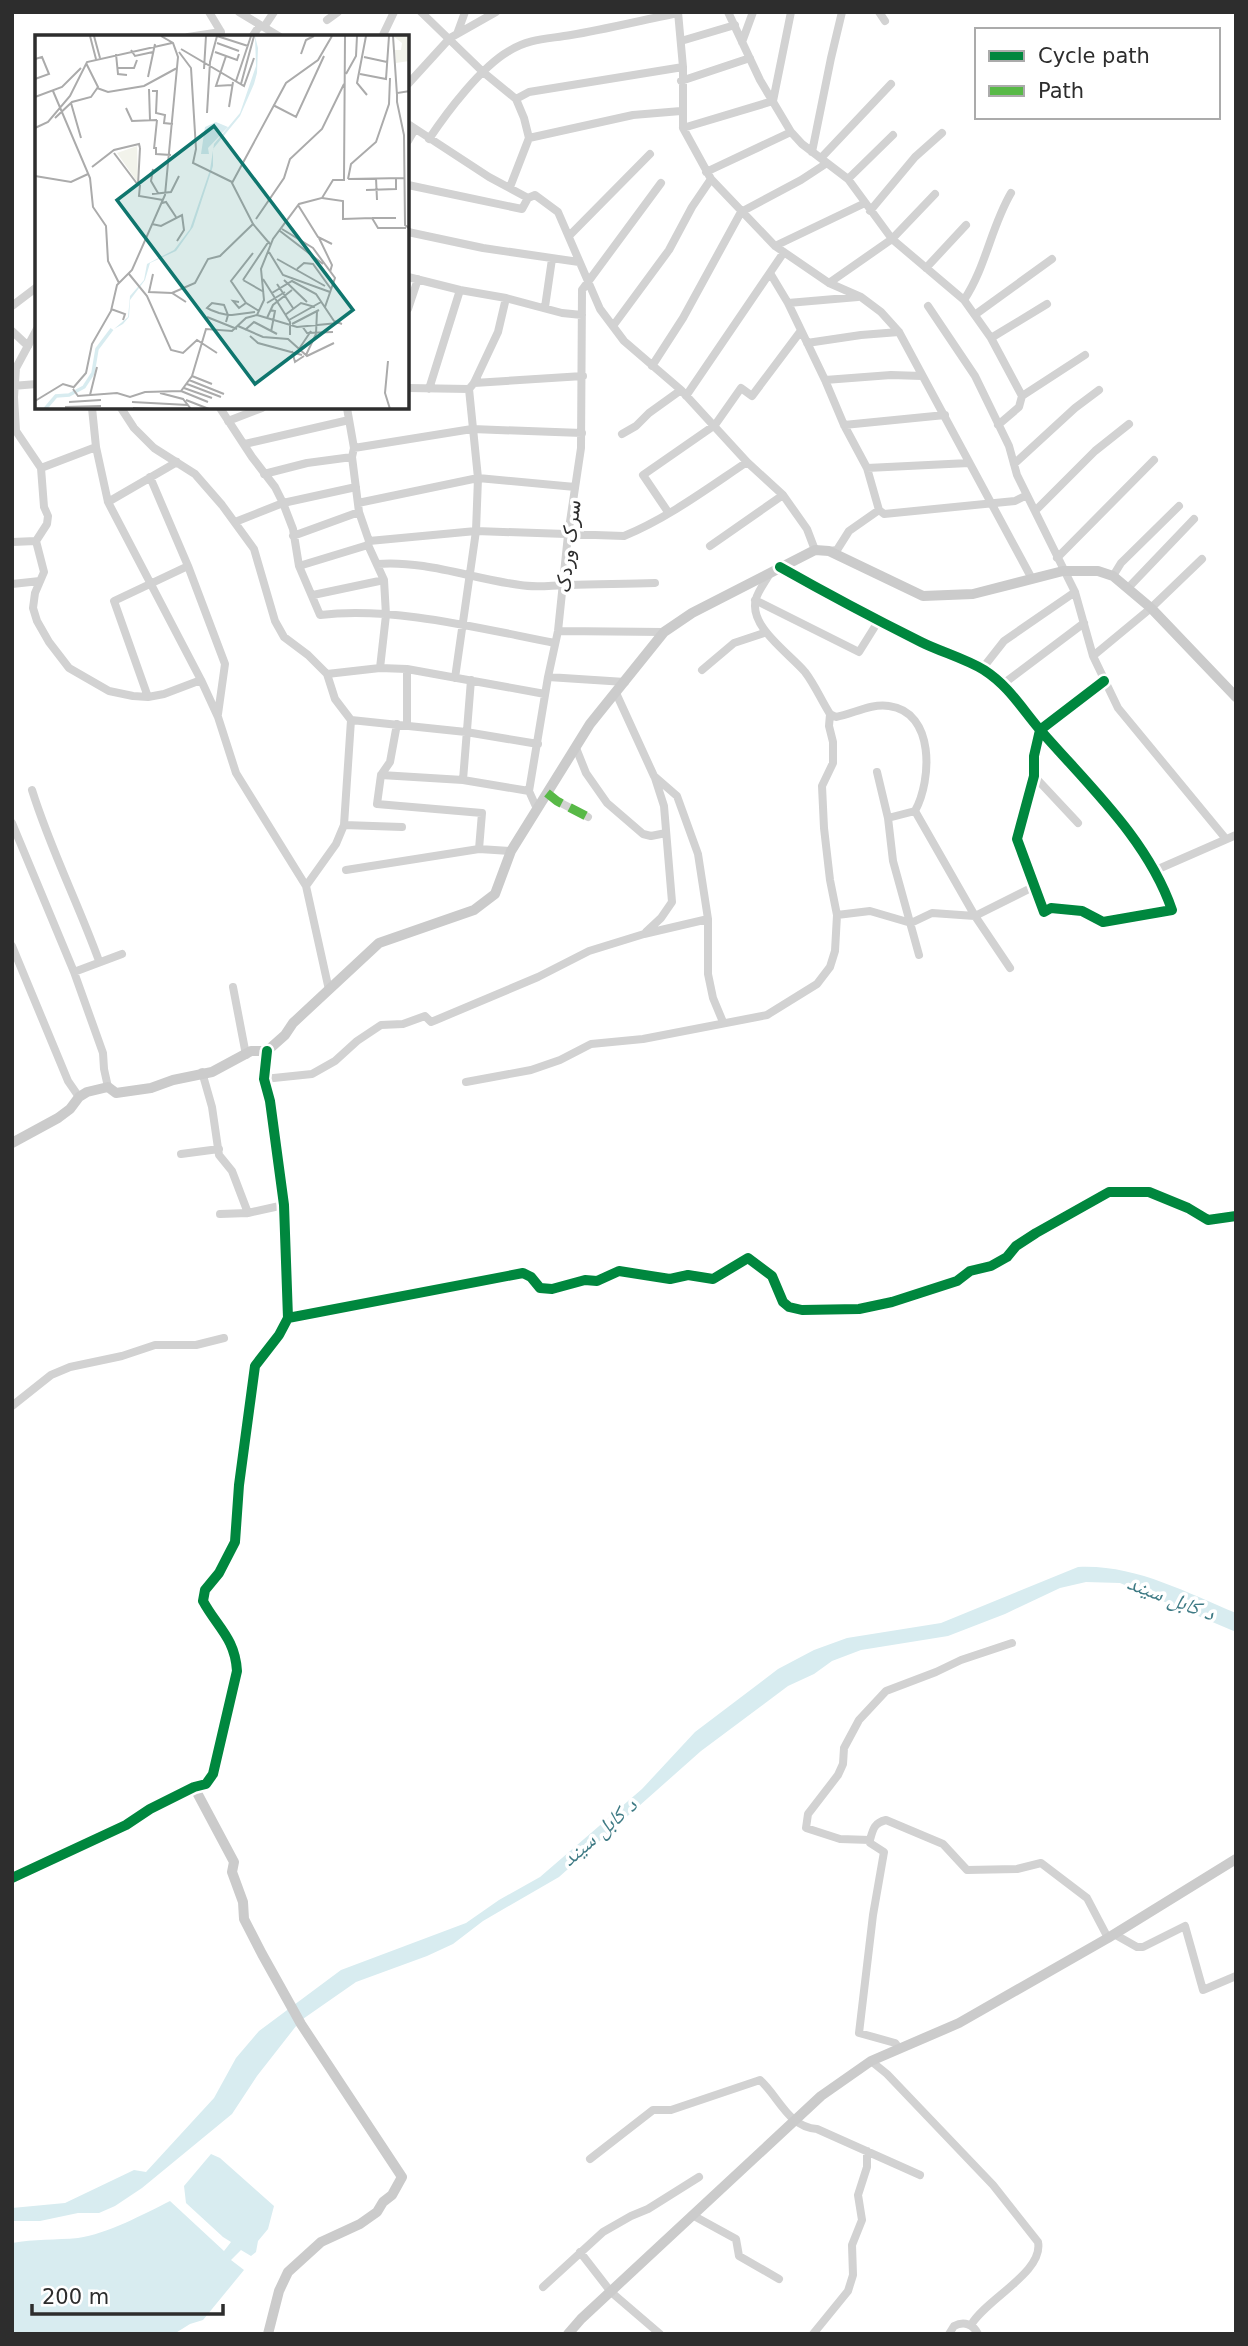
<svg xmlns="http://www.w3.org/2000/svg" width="1248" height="2346" viewBox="0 0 1248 2346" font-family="'DejaVu Sans','Noto Naskh Arabic',sans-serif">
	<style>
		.water { fill: #d8ecf0 }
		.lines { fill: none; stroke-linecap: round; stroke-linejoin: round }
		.street { stroke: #d2d2d2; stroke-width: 8 }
		.secondary { stroke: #cbcbcb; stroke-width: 10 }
		.quiet { stroke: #58b947; stroke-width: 9; stroke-dasharray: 18 9; stroke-linecap: butt }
		.cycleway-casing { stroke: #fff; stroke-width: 15 }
		.cycleway { stroke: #00873e; stroke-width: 10 }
		.labels { text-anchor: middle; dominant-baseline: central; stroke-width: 7; stroke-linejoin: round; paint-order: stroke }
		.street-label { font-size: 19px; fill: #2d2d2d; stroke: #fff }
		.water-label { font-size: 21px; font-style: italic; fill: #3e7a84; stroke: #fff }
		.inset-river { fill: none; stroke: #d8ecf0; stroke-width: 3.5 }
		.inset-road { fill: none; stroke: #ababab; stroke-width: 2 }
		.view { fill: #0f766e; fill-opacity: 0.15; stroke: #0f766e; stroke-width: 3.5 }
		.inset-edge { fill: none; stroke: #2d2d2d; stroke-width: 3.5 }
	</style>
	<rect width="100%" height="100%" fill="#fff"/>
	<path class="water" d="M1078 1567C1134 1564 1185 1592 1236 1613V1632L1120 1583 1086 1582 1060 1588 1005 1614 948 1636 861 1650 832 1661 814 1674 788 1686 701 1751 559 1877 483 1921 453 1944 427 1956 356 1982 300 2021 257 2076 232 2114 142 2188 115 2206 99 2213H78L40 2221H12V2208L65 2203 134 2170 146 2172 214 2098 236 2058 259 2031 341 1970 466 1923 499 1900 540 1877 642 1789 695 1732 778 1669 814 1650 847 1638 941 1623Z
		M211 2154 220 2158 274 2206 268 2229 258 2241 256 2252 251 2256 241 2250 231 2260 244 2270 203 2320 190 2324 174 2334H12V2243C34 2239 56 2240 78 2238 107 2234 144 2214 170 2201L224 2251 231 2242 223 2237 186 2203 184 2186Z"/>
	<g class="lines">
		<path class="street" d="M209 12 221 32 220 34
			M239 12 280 37
			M421 12 483 72 516 99 524 118 529 138 510 187
			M678 12 683 67V128L711 179 775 246 829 283 861 297 881 312 899 332 1031 577
			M728 12 760 80 791 132 802 144 848 179 892 239 964 300 991 338 1022 396 1019 407 998 425
			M879 12 885 21
			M327 20 338 12
			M264 27 274 12
			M457 34 465 12
			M188 37 221 32
			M252 37 260 25
			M382 37 394 12
			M681 41 735 25
			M742 42 753 12
			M681 81 750 58
			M408 84 450 38 496 12
			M516 99 529 92 683 67
			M408 124 489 177 528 198 535 195 558 212 600 309 624 341 681 390 747 462 783 495 807 529 815 550
			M683 128 773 101 791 12
			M529 138 633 115 681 111
			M429 139C447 112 481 67 509 51 529 38 549 39 571 35 607 29 642 20 678 13
			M408 141 415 129
			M812 152 831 58 842 12
			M821 158 891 84
			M706 172 791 132
			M848 179 893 135
			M408 185 522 209 528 198
			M870 211 915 157 942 133
			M408 232 483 248 579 262
			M569 236 650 154
			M775 246 865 203
			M926 268 966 225
			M770 273 788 303 825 380 844 425 867 468 879 510 884 514 1015 501 1027 495
			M408 277 460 290 506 298 562 313 582 315
			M829 283 892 239 935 194
			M964 300C986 267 991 227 1011 193
			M788 303 858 297
			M12 306 37 287
			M928 306 975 376 1009 446 1017 475 1075 592 1093 656 1118 708 1226 839
			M545 307 552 259
			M408 309 418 279
			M976 314 1052 259
			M613 326 669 250 692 207 711 179
			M37 329 16 368 14 397 16 431 41 468 44 507 48 516 47 524 36 541 44 572 35 593 33 608 37 621 49 642 69 668 109 691 133 696 148 697 164 694 201 680
			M12 331 28 346
			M991 338 1047 304
			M807 343 861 335 899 332
			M652 366 683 318 741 212 801 180 827 163
			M825 380 891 375 922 376
			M474 383 583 376
			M12 386 37 384
			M408 388 469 389 474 383 498 332 506 298
			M429 389 460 290
			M686 396 784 252
			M1022 396 1085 355
			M92 408 96 447 108 502 201 680 218 717 236 773 306 886
			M121 408 134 428 154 448 195 474 222 505 254 549 275 621 284 637 308 655 327 674 335 699 351 720 344 825 336 844 306 886 329 990
			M220 408 252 457 275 487 283 503 293 529 299 566 320 615C394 606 482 629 555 643
			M347 408 354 448 352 457 359 512 369 541 368 545 384 580 386 615 380 668
			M228 421 262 408
			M844 425 945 415
			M622 434 636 426 649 413 681 390
			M245 444 349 420
			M354 448 472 429 582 433
			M1014 464 1075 408 1099 390
			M41 468 96 447
			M867 468 969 463
			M264 474 307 463 352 457
			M150 477 188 566 225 664 218 714
			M108 502 177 462
			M358 503 478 478 575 487
			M1035 511 1095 451 1129 424
			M668 512 643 475 715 425 741 388 752 396 800 332
			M235 522 283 503 356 487
			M293 536 359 512
			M369 541 476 531 624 536C668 518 708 488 747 462
			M12 542 36 541
			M710 546 783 495
			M829 551 837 550 849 531 879 510
			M1057 558 1154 460
			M377 564C425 560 473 579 520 585 537 588 552 585 569 585 598 584 626 584 655 583
			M299 566 368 545
			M780 567C826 593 873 618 921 642 941 652 964 658 984 670 1009 686 1022 709 1041 731 1089 786 1148 840 1172 910L1103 922 1082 911 1051 908 1044 912 1017 839 1034 776V756L1040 730 1104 681
			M769 575C765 582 758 591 756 599 748 626 789 653 805 672 815 685 821 700 830 714L836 717C853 714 871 703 889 706 935 712 932 780 915 811L888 818 877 772
			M1113 576 1121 563 1179 506
			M12 584 40 581
			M1129 587 1194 519
			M313 595 384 580
			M755 600 859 652 879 620
			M558 631 664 632
			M1093 656 1151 608 1202 559
			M407 669V725
			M982 669 1004 641 1075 592
			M702 670 734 643 764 633
			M327 674 380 668 407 669 545 694
			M548 677 625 682
			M455 678 476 531 478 478 469 389
			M1003 684 1084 623
			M616 693 654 776 677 796 698 854 708 919V974L713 998 723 1022
			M148 697 114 601 188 566
			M351 720 466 732 538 744
			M397 724 390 762 381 775 377 804 482 813 479 849
			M576 748 586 773 607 803 643 834 651 836 666 833
			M381 775 463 780 529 791
			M1034 776 1078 823
			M463 780 471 680
			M32 790C50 848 78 903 99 961
			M547 793 557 801 588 817
			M537 809 529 791 548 677 558 631 568 535 581 448 582 290 661 183
			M915 811 975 916 1010 968
			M888 818 893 861 919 955
			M12 823 74 972 103 1053 104 1069 108 1087
			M344 825 402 827
			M346 870 479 849 511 851
			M1156 870 1236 835
			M837 915 870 911 911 923 932 913 975 916 1035 886
			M646 932 661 918 672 902 664 806 655 778
			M12 946 68 1081 79 1097
			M74 972 122 954
			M233 987 246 1055
			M202 1072 212 1107 219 1155 232 1171 248 1213
			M264 1079 312 1074 335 1061 357 1041 381 1025 403 1024 425 1016 431 1022 436 1020 538 977 589 951 644 934 708 919
			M466 1082 531 1070 560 1060 591 1044 643 1039 767 1015 817 984 830 967 835 951 837 915 830 880 824 828 822 786 833 763V742L829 726 830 714
			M181 1154 219 1149
			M220 1214 248 1213 284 1205
			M288 1318 523 1273 531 1277 540 1288 552 1289 585 1280 597 1281 619 1271 670 1279 688 1275 713 1279 748 1258 772 1276 783 1302 789 1307 802 1310 859 1309 892 1302 957 1281 970 1271 991 1266 1007 1257 1016 1246 1036 1233 1109 1192H1149L1188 1208 1208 1220 1236 1216
			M12 1406 51 1375 70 1367 122 1356 155 1345H196L224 1338
			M870 1840 840 1839 806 1828 808 1814 838 1775 843 1764 844 1748 859 1720 886 1691 936 1672 961 1660 1012 1643
			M870 1840C873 1829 874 1823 886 1820L943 1844 967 1870 1017 1869 1041 1863 1087 1898 1108 1938
			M870 1840V1843L884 1852 873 1915 859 2033 895 2043 898 2047
			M1114 1934 1137 1947H1143L1185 1926 1203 1990 1236 1976
			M871 2061 887 2074 993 2185 1038 2242C1044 2272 986 2299 971 2325
			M590 2159 653 2110H671L760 2080C779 2097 788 2127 817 2129L920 2175
			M694 2216 736 2239 739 2256 779 2279
			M580 2252 611 2292 660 2334
			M543 2287 603 2232 631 2216 648 2209 699 2177
			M813 2334 848 2291 853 2275 852 2245 862 2220 858 2195 867 2167V2151
			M949 2334 954 2326C964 2321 973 2324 978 2334"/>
		<path class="secondary" d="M12 1143 58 1118 70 1109 79 1097 87 1092 108 1087 116 1093 151 1088 173 1080 212 1072 251 1051H267L285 1035 293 1023 379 943 474 910 495 894 511 851 590 724 664 632 692 613 815 550 829 551 923 596 973 594 1063 571H1098L1113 576 1151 608 1236 697
			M194 1787 234 1862 232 1872 243 1902 244 1919 262 1954 301 2024 402 2177 392 2195 383 2202 377 2212 360 2224 321 2242 288 2272 279 2291 268 2334
			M12 1878 126 1825 150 1809 194 1787 206 1784 213 1774 237 1671C235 1638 217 1627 203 1601L205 1590 219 1573 235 1542 239 1485 255 1366 279 1335 288 1318 284 1205 270 1101 264 1079 267 1051
			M568 2334 581 2319 821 2096 871 2061 959 2023 1108 1938 1236 1859"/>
		<path class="quiet" d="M547 793 557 801 588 817"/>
		<g class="cycleway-casing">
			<path id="cycleway" d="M780 567C826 593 873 618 921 642 941 652 964 658 984 670 1009 686 1022 709 1041 731 1089 786 1148 840 1172 910L1103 922 1082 911 1051 908 1044 912 1017 839 1034 776V756L1040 730 1104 681
				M288 1318 523 1273 531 1277 540 1288 552 1289 585 1280 597 1281 619 1271 670 1279 688 1275 713 1279 748 1258 772 1276 783 1302 789 1307 802 1310 859 1309 892 1302 957 1281 970 1271 991 1266 1007 1257 1016 1246 1036 1233 1109 1192H1149L1188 1208 1208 1220 1236 1216
				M12 1878 126 1825 150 1809 194 1787 206 1784 213 1774 237 1671C235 1638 217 1627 203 1601L205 1590 219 1573 235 1542 239 1485 255 1366 279 1335 288 1318 284 1205 270 1101 264 1079 267 1051"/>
		</g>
		<use href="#cycleway" class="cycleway"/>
	</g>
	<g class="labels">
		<g class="street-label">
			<text transform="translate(568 546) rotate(-83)">سرک وردک</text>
		</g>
		<g class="water-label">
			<text transform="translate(1171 1598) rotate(21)">د کابل سيند</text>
			<text transform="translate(599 1832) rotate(-41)">د کابل سيند</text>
		</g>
	</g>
	<g transform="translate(35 35)">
		<rect width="374" height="374" fill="#fff"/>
		<path d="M358 1H374V26L361 28 360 15H366L367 8ZM102 111 103 148 82 118Z" fill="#f2f3eb"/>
		<path d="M220 1 223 13 222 38 219 49 205 81 178 114V131L158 192 141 216 115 228 110 245 95 265 94 282 88 289 79 294 93 282 95 261 109 245 112 229 139 215 155 194 175 135 179 109 205 78 221 31ZM181 87 193 92 173 113 174 119H166L170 92Z" fill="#d8ecf0"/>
		<path class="inset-river" d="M10 374 21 361 34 360 49 352 58 338 62 314 77 294"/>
		<path class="inset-road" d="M55 1 61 24M59 1 65 23M182 1 213 11M331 1 322 48 332 60M358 1 362 60M182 8 204 16M146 14 209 51 219 23M96 15 100 21 118 17M144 17 156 33 161 114 158 128 197 147M180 17 202 25 204 19M81 19 83 39 92 40M266 19 271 5 279 1M191 21 181 51 197 50M329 22 352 27M0 24 7 22 14 39 0 44M83 33H99L102 25M169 34 171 1M311 39 321 21 322 1M325 39 351 44 354 1M113 42 120 9M201 46 216 1M206 49 219 1M62 53 73 57 109 51 142 33M114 54 115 85M18 56 55 143 58 172 71 191 73 226 84 248M117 56H122L121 78 130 80 129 88 138 89M375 56 362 58V67L369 100 370 190 375 194M0 62 27 52 46 33M36 68 46 103M238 70 261 82 289 21M194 72 198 47M91 73 97 86 122 85M172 78 175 27 182 1M20 83 37 67 56 62 63 52 51 28M0 93 13 87 35 61 52 27 137 8M121 112V119L136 120M119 114 122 85M79 118 103 150M57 132 79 115 104 109 105 113M118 134 116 146 123 158M0 141 36 147 53 139M341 143 342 165M313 144 316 129 341 107 354 69 355 43M313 144 369 143M103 150 105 113M105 150 104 161 128 165M331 155 361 154V143M117 159 136 157 144 141M287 163 308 166V184L337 183 343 193H371M127 168 131 167 141 182M263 170 283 202 297 209M337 183H361M221 184 249 143 255 124 287 94 309 49M117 189 126 191 147 180 149 195 142 206M247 194 278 213 300 243 290 272M245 196 288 229M284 203 297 230 295 237M235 209 218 189 197 148 251 48 283 25 297 1M234 217 248 240 295 257M242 224 290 251M262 234 269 228 278 229 296 254M94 239 112 261 136 315 148 318 162 305 182 318M118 239 114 257 137 258 151 267M228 244 255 287V300M208 245 234 206M208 245 229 257M249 245 272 267M242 249 258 273M137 258 160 248 173 224 185 221 218 189M237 258 257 246 281 259 299 286 307 289M204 267 198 266 204 273 211 268 224 276M211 268 196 246 218 218M232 268 250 257M76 274 90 279 88 285M235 275 240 276 236 297M222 280 262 292 303 288M250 280 266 268 280 272M172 282 202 294M232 283 238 270 257 255M254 285 286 267M191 287 193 280 189 270 177 268 172 273 176 275 184 278 193 280H197L220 277M257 289 284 275M203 291 228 302 253 304 272 321 299 308M267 291 272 298 298 297M210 295 219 287 242 299M215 301 223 308 267 320M264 314 276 296M257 316 260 327 269 321M271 320 281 299 282 276M353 326 350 358 355 374M157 341 177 349M154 345 189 359M152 349 186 362M38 353 51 338 57 309 76 276 82 250 97 235 130 160 143 22 138 8 126 1M149 353 177 363M38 354 43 361 82 358 95 362 110 357 146 356 157 341 171 294 197 296 211 283 222 280 229 265 226 234 238 204 264 169 287 163 298 145H309L310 1M146 356 173 367M125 358 148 364 156 374M55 360 62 332M151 365 174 374M0 366 28 349 38 352M34 367 66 365M97 367 153 370M30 372 66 371M98 373 120 374"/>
		<path class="view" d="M179 91 318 275 220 349 82 165Z"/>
		<rect width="374" height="374" class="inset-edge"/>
	</g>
	<rect width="1248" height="2346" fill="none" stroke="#2d2d2d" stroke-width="28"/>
	<rect x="975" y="28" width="245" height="91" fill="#ffffff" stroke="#ababab" stroke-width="2"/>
	<rect x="989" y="51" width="35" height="10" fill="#00873e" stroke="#ababab" stroke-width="2"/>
	<text x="1038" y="63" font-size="21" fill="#2d2d2d">Cycle path</text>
	<rect x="989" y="86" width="35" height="10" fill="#58b947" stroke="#ababab" stroke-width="2"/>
	<text x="1038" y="98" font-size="21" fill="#2d2d2d">Path</text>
	<path d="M32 2304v10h191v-10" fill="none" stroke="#2d2d2d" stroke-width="3.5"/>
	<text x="42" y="2304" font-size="21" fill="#2d2d2d" stroke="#ffffff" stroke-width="5" paint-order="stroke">200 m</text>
</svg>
